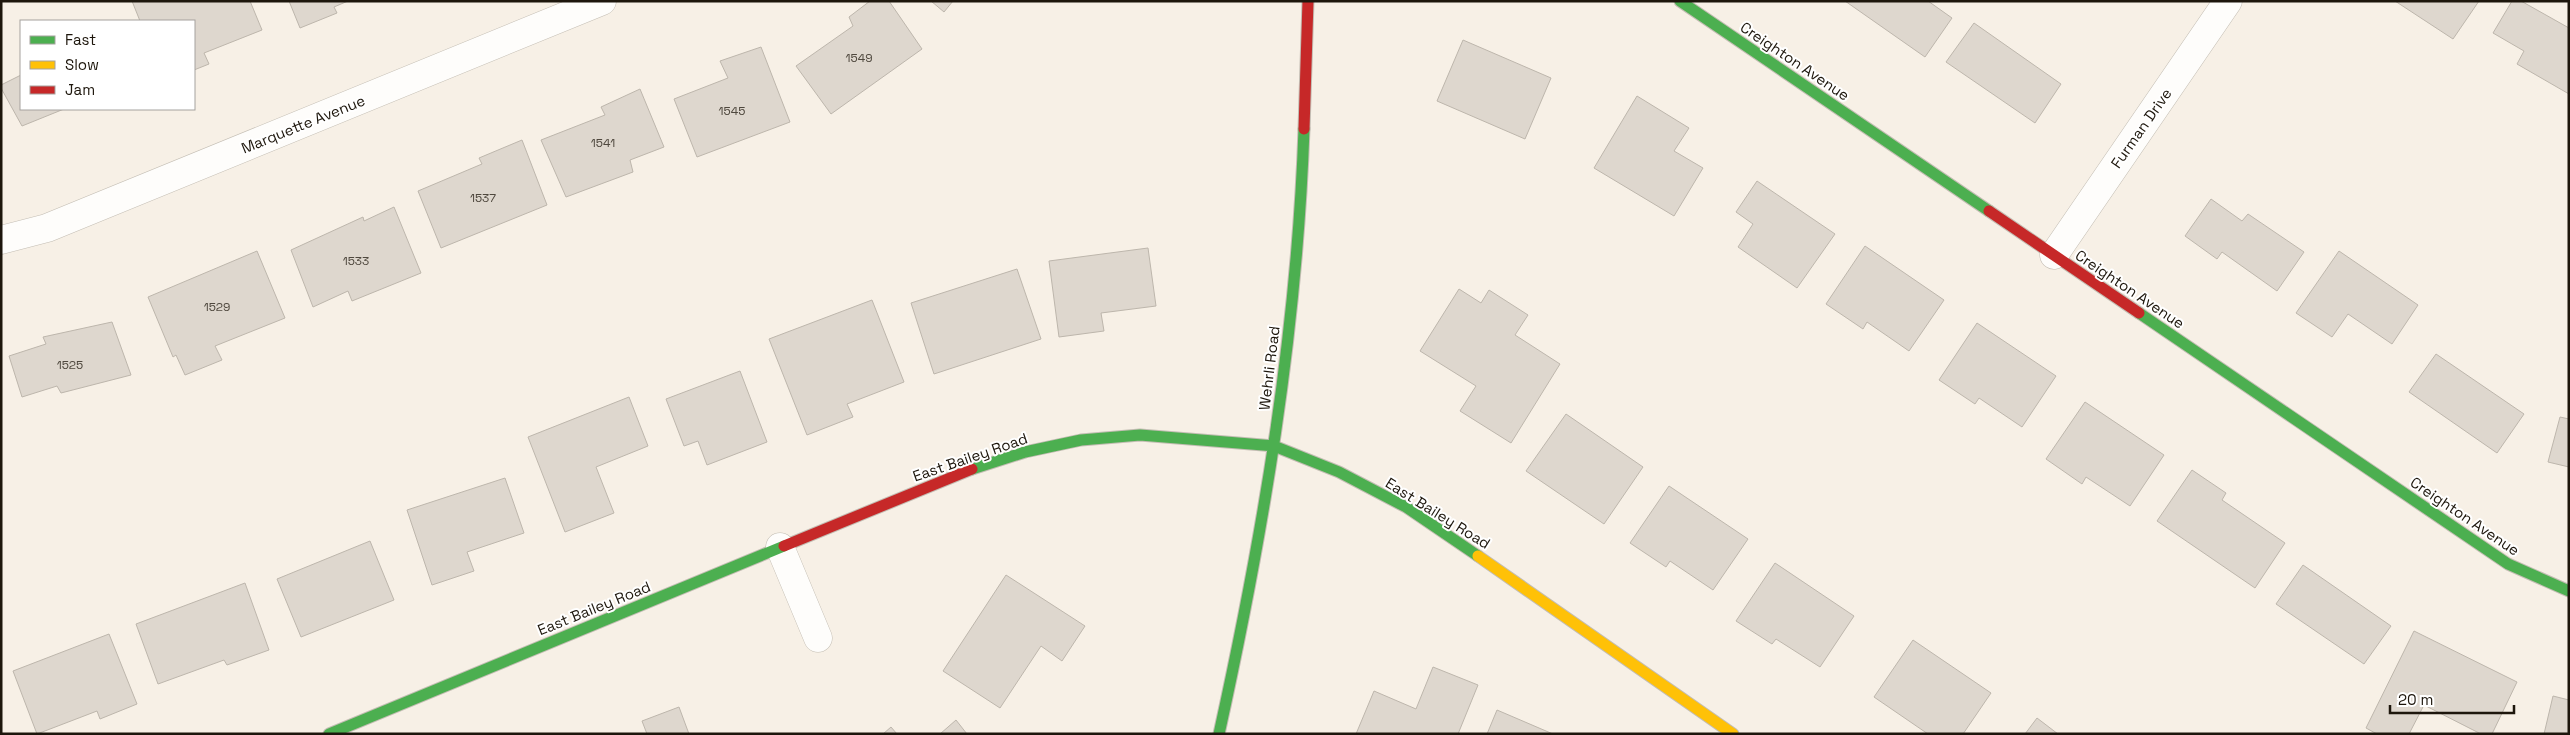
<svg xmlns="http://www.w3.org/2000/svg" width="2570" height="735" viewBox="0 0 2570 735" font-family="'Space Grotesk',sans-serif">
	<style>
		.building { fill: #ded7ce; stroke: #bdb6ac }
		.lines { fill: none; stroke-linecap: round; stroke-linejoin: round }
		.street-casing { stroke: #c3bdb3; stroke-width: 29 }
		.fast-casing { stroke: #c3bdb3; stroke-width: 13 }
		.slow-casing { stroke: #c3bdb3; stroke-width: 13 }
		.jam-casing { stroke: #c3bdb3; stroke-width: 13 }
		.street { stroke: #fefdfb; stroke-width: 28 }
		.fast { stroke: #4caf50; stroke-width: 11 }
		.slow { stroke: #ffc107; stroke-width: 11 }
		.jam { stroke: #c62828; stroke-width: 11 }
		.labels { text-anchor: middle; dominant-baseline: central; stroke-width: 4; stroke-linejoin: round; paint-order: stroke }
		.number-label { font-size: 12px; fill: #4f483e }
		.street-label { font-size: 15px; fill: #1d160c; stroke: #fff }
	</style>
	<rect width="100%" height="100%" fill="#f7f0e6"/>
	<path class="building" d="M132 1H250L262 30 204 53 209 64 194 70V21H140Z
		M289 1H348L334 7 337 13 300 28Z
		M870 1H889L922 49 831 114 796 66 853 26 849 17Z
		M931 1H953L944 12Z
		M1845 1H1928L1952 18 1925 57Z
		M2395 1H2479L2453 39Z
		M2512 1H2521L2569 28V94L2517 64 2524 51 2493 33Z
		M1974 23 2061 84 2035 123 1946 62Z
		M1463 40 1551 78 1525 139 1437 101Z
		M761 47 790 122 697 157 674 99 728 78 720 61Z
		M21 75V109H64L22 126 1 88V85Z
		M640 89 664 147 630 160 633 172 566 197 541 140 605 115 601 107Z
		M1637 96 1689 128 1674 151 1703 168 1674 216 1594 168Z
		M522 140 547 205 441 248 418 191 482 164 479 158Z
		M1757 181 1835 234 1797 288 1738 247 1753 224 1736 212Z
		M2211 199 2242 221 2248 214 2304 252 2277 291 2222 252 2217 259 2185 236Z
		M394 207 421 273 352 301 348 291 313 307 291 250 363 217 364 221Z
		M1865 246 1944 300 1909 351 1867 322 1863 329 1826 304Z
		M1148 248 1156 306 1101 313 1104 331 1059 337 1049 261Z
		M257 251 285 318 215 346 222 360 185 375 176 355 173 357 148 297Z
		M2339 251 2418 305 2392 344 2348 314 2332 337 2296 313Z
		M1017 269 1041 339 934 374 911 303Z
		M1459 289 1481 303 1489 290 1528 315 1515 335 1560 364 1511 443 1460 411 1476 386 1420 351Z
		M872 300 904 382 847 404 853 417 807 435 769 339Z
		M112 322 131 375 61 393 57 386 22 397 9 356 46 344 43 337Z
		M1977 323 2056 376 2022 427 1979 398 1975 404 1939 380Z
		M2436 354 2524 414 2497 453 2409 392Z
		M740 371 767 442 707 465 698 441 684 446 666 399Z
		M629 397 648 446 596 467 614 513 565 532 528 437Z
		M2085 402 2164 455 2130 506 2086 477 2082 484 2046 459Z
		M1566 414 1643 467 1604 524 1526 471Z
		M2560 417 2569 419V467L2548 462Z
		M2192 470 2226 493 2222 500 2285 543 2255 588 2157 521Z
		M505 478 524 533 467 552 474 571 432 585 407 510Z
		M1669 486 1748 539 1713 590 1670 561 1666 567 1630 543Z
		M370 541 394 600 301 637 277 579Z
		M1775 563 1854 616 1820 667 1776 639 1772 644 1736 621Z
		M2303 565 2391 626 2364 664 2276 604Z
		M1006 575 1085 626 1062 661 1041 646 1000 708 943 671Z
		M245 583 269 650 227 665 224 660 158 684 136 624Z
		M2414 631 2517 682 2492 734H2481L2424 705 2409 734H2377L2366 728Z
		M109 634 137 704 100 719 97 711 37 734 13 671Z
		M1913 640 1991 693 1963 734H1928L1874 697Z
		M1433 667 1478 685 1458 734H1356L1374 691 1416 709Z
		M2553 696 2569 700V734H2544Z
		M679 707 689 734H647L642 721Z
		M1497 710 1553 734H1487Z
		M2037 718 2058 734H2025Z
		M956 720 967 734H940Z
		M891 727 897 734H883Z"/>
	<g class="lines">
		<g class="street-casing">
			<path id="street" d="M1 240 47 228 602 1
				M2054 255 2228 1
				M780 547 818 638"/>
		</g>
		<g class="fast-casing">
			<path id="fast" d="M1680 1 1989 211
				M2139 313 2508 564 2569 591
				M972 469 1025 452 1081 440 1140 435 1274 446 1339 472 1406 507 1478 556
				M329 734 784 546
				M1219 734C1263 534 1297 334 1304 129"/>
		</g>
		<g class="slow-casing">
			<path id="slow" d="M1478 556 1733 734"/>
		</g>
		<g class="jam-casing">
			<path id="jam" d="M1304 129 1308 1
				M1989 211 2139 313
				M784 546 972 469"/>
		</g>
		<use href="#street" class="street"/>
		<use href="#fast" class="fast"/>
		<use href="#slow" class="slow"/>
		<use href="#jam" class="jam"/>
	</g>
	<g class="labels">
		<g class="number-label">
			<text x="859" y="58">1549</text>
			<text x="732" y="111">1545</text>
			<text x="603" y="143">1541</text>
			<text x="483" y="198">1537</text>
			<text x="356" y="261">1533</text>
			<text x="217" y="307">1529</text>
			<text x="70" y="365">1525</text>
		</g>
		<g class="street-label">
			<text transform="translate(1795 61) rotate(34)">Creighton Avenue</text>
			<text transform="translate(303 124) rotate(-22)">Marquette Avenue</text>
			<text transform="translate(2141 128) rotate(-55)">Furman Drive</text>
			<text transform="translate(2130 289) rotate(34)">Creighton Avenue</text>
			<text transform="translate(1269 368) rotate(-83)">Wehrli Road</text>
			<text transform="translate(970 457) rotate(-19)">East Bailey Road</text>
			<text transform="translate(1438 513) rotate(32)">East Bailey Road</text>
			<text transform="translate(2465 516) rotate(34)">Creighton Avenue</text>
			<text transform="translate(594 608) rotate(-22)">East Bailey Road</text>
		</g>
	</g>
	<rect width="2570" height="735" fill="none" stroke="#1d160c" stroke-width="5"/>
	<rect x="20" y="20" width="175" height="90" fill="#ffffff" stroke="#a5a29e"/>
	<rect x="30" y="36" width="25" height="8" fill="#4caf50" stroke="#a5a29e"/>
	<text x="65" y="45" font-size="15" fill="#1d160c">Fast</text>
	<rect x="30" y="61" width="25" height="8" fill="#ffc107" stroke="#a5a29e"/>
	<text x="65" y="70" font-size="15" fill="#1d160c">Slow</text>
	<rect x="30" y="86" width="25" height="8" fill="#c62828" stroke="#a5a29e"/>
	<text x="65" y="95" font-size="15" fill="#1d160c">Jam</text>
	<path d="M2390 705v8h124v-8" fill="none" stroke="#1d160c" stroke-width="2.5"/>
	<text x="2398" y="705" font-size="15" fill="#1d160c" stroke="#ffffff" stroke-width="4" paint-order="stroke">20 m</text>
</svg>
